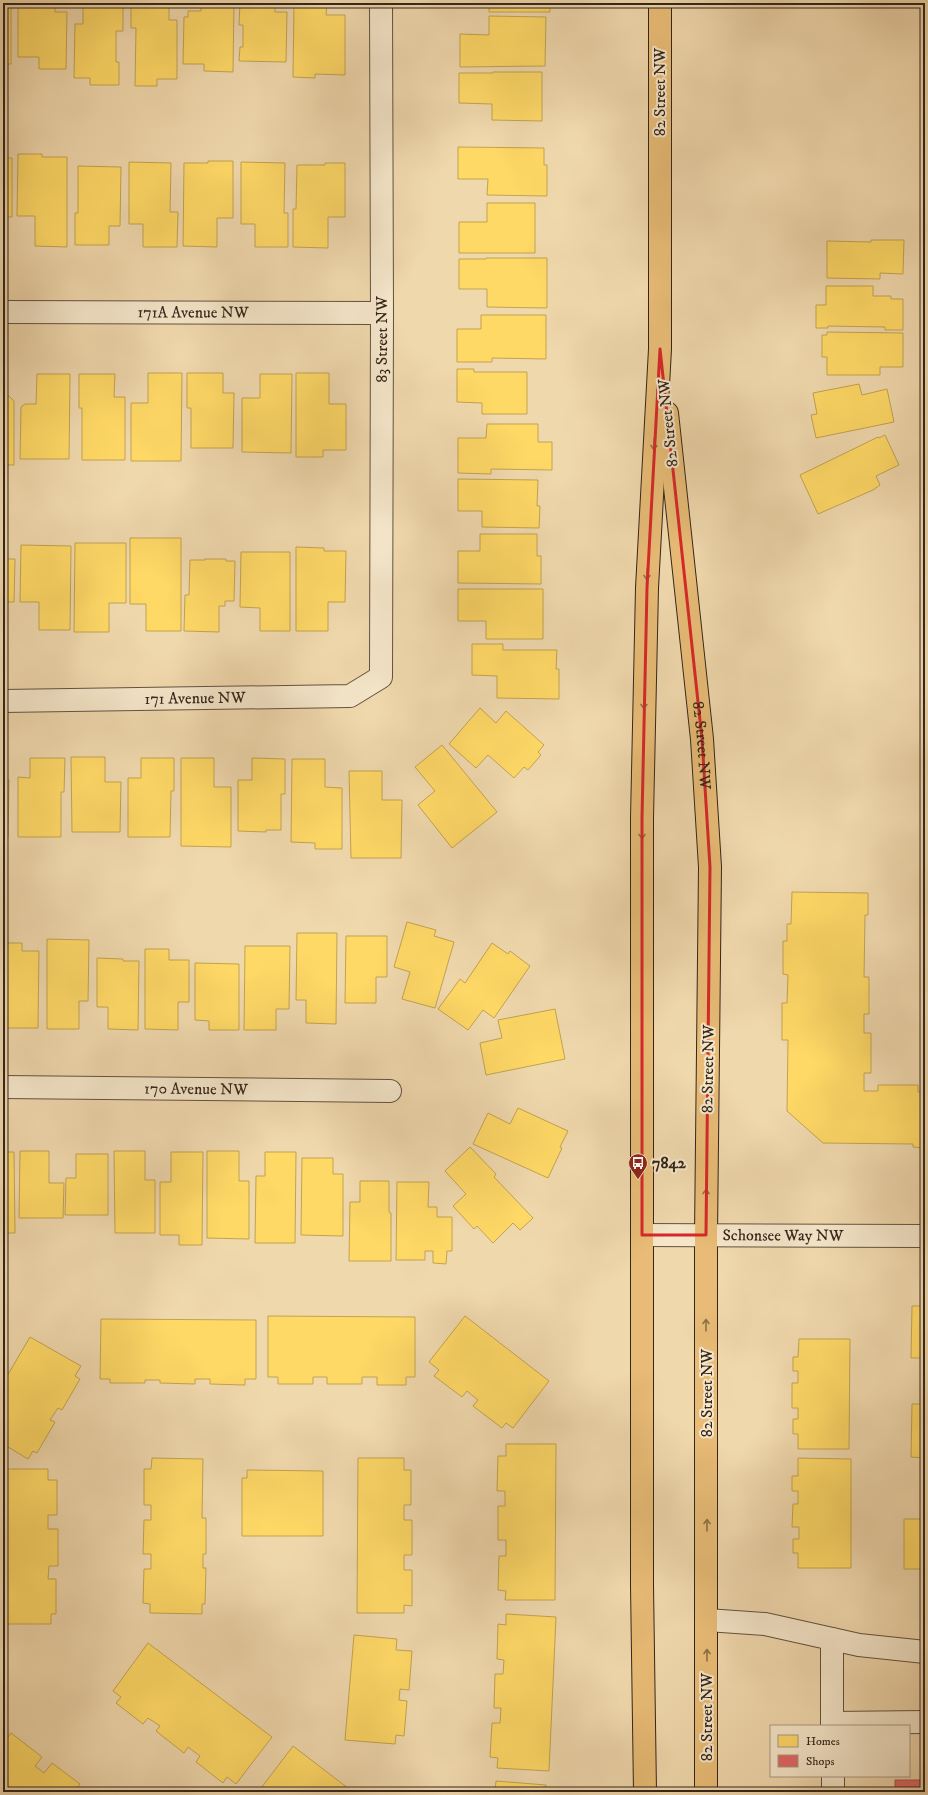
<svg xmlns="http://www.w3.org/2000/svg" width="928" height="1795" viewBox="0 0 928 1795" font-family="'IM FELL DW Pica',serif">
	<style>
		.homes { fill: #ffd966; stroke: #c2a350 }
		.shops { fill: #e06666; stroke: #ac5250 }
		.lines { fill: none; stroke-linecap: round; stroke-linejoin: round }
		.minor-casing { stroke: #625240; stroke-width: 24 }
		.major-casing { stroke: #33251b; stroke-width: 24 }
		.minor { stroke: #f5e6ca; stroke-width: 22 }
		.major { stroke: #e8bc76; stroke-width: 22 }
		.oneway { stroke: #8e7048 }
		.marked { fill: none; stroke: #d62828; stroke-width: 3; stroke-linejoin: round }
		.labels { text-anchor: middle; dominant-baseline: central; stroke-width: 4; stroke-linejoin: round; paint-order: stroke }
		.street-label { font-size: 16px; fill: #33251b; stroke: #f5e6ca }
		.poi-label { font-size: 16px; font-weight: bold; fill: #33251b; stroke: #f5e6ca; text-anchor: start }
	</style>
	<rect width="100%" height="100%" fill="#f0d8ad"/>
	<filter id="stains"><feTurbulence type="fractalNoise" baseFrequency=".005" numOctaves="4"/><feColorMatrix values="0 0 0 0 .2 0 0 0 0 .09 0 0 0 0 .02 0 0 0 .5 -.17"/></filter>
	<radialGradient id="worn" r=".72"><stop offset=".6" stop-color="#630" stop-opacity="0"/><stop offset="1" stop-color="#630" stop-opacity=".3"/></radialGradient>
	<path class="homes" d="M3 3H11V64H3Z
		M18 3H55V12H67L66 69H39V57H18Z
		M83 3H123V31H116V62H119V85H90V78H74L75 24H83Z
		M131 3H169V20H177V79H157V86H135L136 28H131Z
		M201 3H234L233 72 204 71V64H183L184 17H188V11H201Z
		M240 3H275V12H287L286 62 239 61 240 47H243V25H239Z
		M294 3H327L326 15H345V75L315 74V78L293 77Z
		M489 3H550V12H489Z
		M489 16 546 17 545 66 460 67V34L489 35Z
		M493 72H542V121L492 120V104L459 103V73H493Z
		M458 147 544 148V165H547V196L487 195 488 179H458Z
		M18 154H42V157H67V247L35 246V216H17Z
		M3 158H12V217H3Z
		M208 161H233V218H217V247L183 246 184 163H208Z
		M129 162 171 163 170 212H178L177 247H143V224H129Z
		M241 162 285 163 284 213H288V247H255V224H241Z
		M325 163H345V217H328V248L293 247V209H296L297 165H325Z
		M78 166 121 167 120 226H109V245H75V213H78Z
		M487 203H535V253H459V222H487Z
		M871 240H904L903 274 880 273V279L827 278V241L871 242Z
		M486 258H547V308L487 307V289H459V259H486Z
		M826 286H873V296H891V299H903V330H885V327L828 326V328H816V305H826Z
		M481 315H546V359L492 358V362H457V329H481Z
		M827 332 903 333V367H880V375H827V357H822V335H827Z
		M457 369H474V372H527V414H482V403L457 402Z
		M148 373H182L181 461H131V403H148Z
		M187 373H223V393H234L233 448H191V408H187Z
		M296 373H329V404H346V450H323V457H296Z
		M37 374H70L69 459H20L21 407 25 404H36Z
		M79 374H115L114 397H125V460H82V408H79Z
		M260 374H292L291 453 242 452V398H260Z
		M859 384 862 395 887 389 894 422 816 438 811 415 817 414 813 393Z
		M3 396H9L14 401V465H3Z
		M487 424H538V442H552V470L491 469V474L458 473V438H486Z
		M885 435 899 465 876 476 880 485 873 490 818 514 800 475 878 437 879 438Z
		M458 479 538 480 537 506H540L539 528 482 527V511H458Z
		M480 534H537V556H541V584L458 583V551H480Z
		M130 538H181V631H146V604H130Z
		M75 543H126V603H109V632H74Z
		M21 545 71 546 70 630H39V602H20Z
		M296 547 324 548V551H346L345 602H328V631H296Z
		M241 552H290V631H260V608L240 607Z
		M3 559H15L14 602H3Z
		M205 559H226V561H235L234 601H225V606H219V632L184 631 185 595H189L190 560H205Z
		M458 589H543V639H486V621H458Z
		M472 644H503V650H557L556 669H559V699L497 698V676L472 675Z
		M480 708 496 723 506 711 544 745 538 752 541 755 528 770 524 767 514 778 488 755 476 768 449 744Z
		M442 745 497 812 452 848 418 805 435 791 415 767Z
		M71 757H105V782H121L120 832H72Z
		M30 758H65L64 792H61V837H18V777L30 778Z
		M141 758H174V791H171L170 837H128V778H141Z
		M181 758H214V787H231V847L181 846Z
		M252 758 285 759V794H281V830H266V832L238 831V780H252Z
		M292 759H325V787L342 788V849H315V843L291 842Z
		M349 771H382V800H402L401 858H351Z
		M3 780H9L8 837 3 836Z
		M792 892 868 893V915H865L864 977H869V1014H864V1033H871V1073H864V1091H878V1085H918V1092H925V1148L913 1147V1144L823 1143 787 1111 788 1040H782V1003H787L788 975 783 974V941H787V924H791Z
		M407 922 436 930 434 936 454 942 435 1008 402 999 410 972 394 967Z
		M297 933H337L336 1024 306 1023V1000H296Z
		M346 936H387V977H376V1003H345Z
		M47 939 89 940 88 1001H79V1029H47Z
		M4 943H22V951H39L38 1028H6V1003H3V947H4Z
		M492 943 508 954 510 951 530 966 494 1018 483 1010 468 1030 438 1009 460 979 465 983Z
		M245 946H290L289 1009H276V1030H244Z
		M145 949H169V960H189V1002H178V1030L145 1029Z
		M97 958 123 959V961H139L138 1030 108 1029V1007H97Z
		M195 963 239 964V1030H209V1021L195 1020Z
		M555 1009 565 1059 486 1075 480 1043 502 1038 498 1020Z
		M518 1108 568 1131 560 1147 562 1148 548 1178 473 1144 488 1113 510 1124Z
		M470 1147 496 1174 494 1177 533 1218 520 1230 513 1223 493 1243 477 1226 474 1229 453 1206 466 1194 445 1171Z
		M20 1151H49V1183H64L63 1218H19Z
		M114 1151H145V1180H155V1233H115Z
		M207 1151H239V1181H249V1239L207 1238Z
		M3 1152H14L15 1233H3Z
		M171 1152H203L202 1245H179V1235H160V1182H171Z
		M265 1152H296L295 1243H255L256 1176H265Z
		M76 1154H108V1215H65L66 1178H76Z
		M302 1158H333V1174H343V1236L301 1235Z
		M360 1181H389V1212L391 1213V1261H349L350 1202H360Z
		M397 1182H429L428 1207H437V1217H452V1251H447L446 1264 433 1263V1251H425V1260H396Z
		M912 1306H925V1358H911Z
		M268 1316 415 1317V1377H406V1385H377V1377H362V1384H327V1377H313V1384H278V1377H268Z
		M465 1316 549 1381 513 1428 506 1423 502 1428 473 1406 478 1400 467 1391 462 1397 434 1376 439 1370 429 1362Z
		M101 1319 256 1320V1379H245V1385L210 1384V1379H195V1384L160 1383V1380H145V1383H110V1379H100Z
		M30 1337 81 1366 75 1376 80 1379 62 1410 58 1408 50 1420 55 1422 37 1453 33 1451 28 1459 3 1444V1383Z
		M799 1339H850L849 1449H798V1434H793V1419H798V1408H792V1383H798V1371H793V1357H798Z
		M912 1404H925V1458L911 1457Z
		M506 1444H556L555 1600H505L506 1591 498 1590 499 1556H506V1540H498V1506H505V1491H497L498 1456H506Z
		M152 1458 203 1459 202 1518H206V1554H203V1568H206L205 1604H202V1614L150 1613V1604L143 1603 144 1569H151V1554H143L144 1520H151V1505H144V1469H151Z
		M358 1458H404V1470H411V1505H404V1520H412V1555H404V1570H412V1606L404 1605V1613H357Z
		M798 1458 851 1459V1568H798V1553H793V1539H799V1527H792L793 1504H798V1491H792V1476H798Z
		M3 1469H48V1480H57V1515H48V1529H58V1566H49L48 1579H56V1614H51V1624H3Z
		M247 1470 323 1471V1536H242V1478H247Z
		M904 1519H925V1569H904Z
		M506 1614 556 1617 549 1771 497 1768 498 1758 490 1757 492 1723H500L501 1708H494L495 1674H503L504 1660 497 1659 498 1624 506 1625Z
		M354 1635 397 1639 396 1650 412 1651 409 1690 400 1689 399 1700 407 1701 404 1736 396 1735 395 1744 345 1740Z
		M148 1643 272 1737 236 1784 227 1777 223 1783 196 1762 200 1756 188 1747 184 1753 156 1731 160 1726 148 1718 143 1724 116 1703 121 1697 113 1691Z
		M11 1733 42 1757 35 1766 44 1773 52 1763 80 1784 74 1792H3V1741L4 1742Z
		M293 1746 353 1792H258Z
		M496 1781 546 1785 545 1792H488V1790L495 1791Z"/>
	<path class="shops" d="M895 1780H925V1792H895Z"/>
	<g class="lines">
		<g class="minor-casing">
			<g id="minor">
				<path id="s1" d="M3 312 382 313"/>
				<path id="s2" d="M3 701 350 696 381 677 382 313 381 3"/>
				<path id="s3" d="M3 1087 390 1091"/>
				<path id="s4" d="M642 1235 925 1236"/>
				<path d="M707 1620 765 1624 859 1645 925 1652"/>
				<path d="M832 1639V1726"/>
				<path d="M832 1723 925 1722"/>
				<path d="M833 1776V1792"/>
			</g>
		</g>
		<g class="major-casing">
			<g id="major">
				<path id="s5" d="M667 413 702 739 710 867 706 1235V1792"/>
				<path d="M645 1792 642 1585V818L647 588 660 349V3"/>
			</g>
		</g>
		<use href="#minor" class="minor"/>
		<use href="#major" class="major"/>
	</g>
	<defs><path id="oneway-shaft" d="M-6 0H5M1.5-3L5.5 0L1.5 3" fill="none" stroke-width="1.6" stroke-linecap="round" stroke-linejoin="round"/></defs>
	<g class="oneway">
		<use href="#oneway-shaft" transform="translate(654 444) rotate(93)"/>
		<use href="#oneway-shaft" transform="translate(647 574) rotate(93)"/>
		<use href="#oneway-shaft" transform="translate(644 703) rotate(91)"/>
		<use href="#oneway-shaft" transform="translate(642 833) rotate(90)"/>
		<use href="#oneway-shaft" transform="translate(706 1195) rotate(-89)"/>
		<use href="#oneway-shaft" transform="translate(706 1325) rotate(-90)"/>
		<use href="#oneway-shaft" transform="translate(707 1525) rotate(-90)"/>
		<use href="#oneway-shaft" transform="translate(707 1655) rotate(-90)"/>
	</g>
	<path class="marked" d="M660 349 702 739 710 867 706 1235H642V818L647 588Z"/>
	<defs>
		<g id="bus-pin" transform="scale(1)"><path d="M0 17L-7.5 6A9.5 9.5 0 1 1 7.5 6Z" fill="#8f2418" stroke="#f5e6ca"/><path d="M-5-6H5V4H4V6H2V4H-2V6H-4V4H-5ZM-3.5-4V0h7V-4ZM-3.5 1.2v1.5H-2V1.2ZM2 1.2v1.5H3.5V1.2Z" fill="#fff"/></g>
	</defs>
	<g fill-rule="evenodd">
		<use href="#bus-pin" x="638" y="1163"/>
	</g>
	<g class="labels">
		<g class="street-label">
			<text transform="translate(660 92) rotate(-90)">82 Street NW</text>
			<text stroke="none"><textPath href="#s1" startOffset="190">171A Avenue NW</textPath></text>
			<text stroke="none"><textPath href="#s2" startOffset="721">83 Street NW</textPath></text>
			<text transform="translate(668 423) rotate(-96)">82 Street NW</text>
			<text stroke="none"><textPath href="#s2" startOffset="192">171 Avenue NW</textPath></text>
			<text stroke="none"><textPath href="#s5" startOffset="334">82 Street NW</textPath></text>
			<text transform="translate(708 1069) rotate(-89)">82 Street NW</text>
			<text stroke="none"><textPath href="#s3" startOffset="193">170 Avenue NW</textPath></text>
			<text stroke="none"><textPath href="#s4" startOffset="141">Schonsee Way NW</textPath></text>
			<text transform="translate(707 1393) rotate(-90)">82 Street NW</text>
			<text transform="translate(707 1717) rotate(-90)">82 Street NW</text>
		</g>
		<g class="poi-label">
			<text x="652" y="1163">7842</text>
		</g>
	</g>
	<rect width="928" height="1795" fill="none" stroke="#f0d8ad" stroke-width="16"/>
	<rect x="4" y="4" width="920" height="1787" fill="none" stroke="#33251b" stroke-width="2"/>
	<rect x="8" y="8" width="912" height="1779" fill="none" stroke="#33251b"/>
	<rect x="770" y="1725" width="140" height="52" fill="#f5e6ca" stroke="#a79984"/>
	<rect x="778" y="1735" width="20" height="12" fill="#ffd966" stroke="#a79984"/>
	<text x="806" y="1745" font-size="12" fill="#33251b">Homes</text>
	<rect x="778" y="1755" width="20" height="12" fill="#e06666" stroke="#a79984"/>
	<text x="806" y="1765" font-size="12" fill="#33251b">Shops</text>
	<rect width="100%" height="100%" filter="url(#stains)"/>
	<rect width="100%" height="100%" fill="url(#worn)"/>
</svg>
